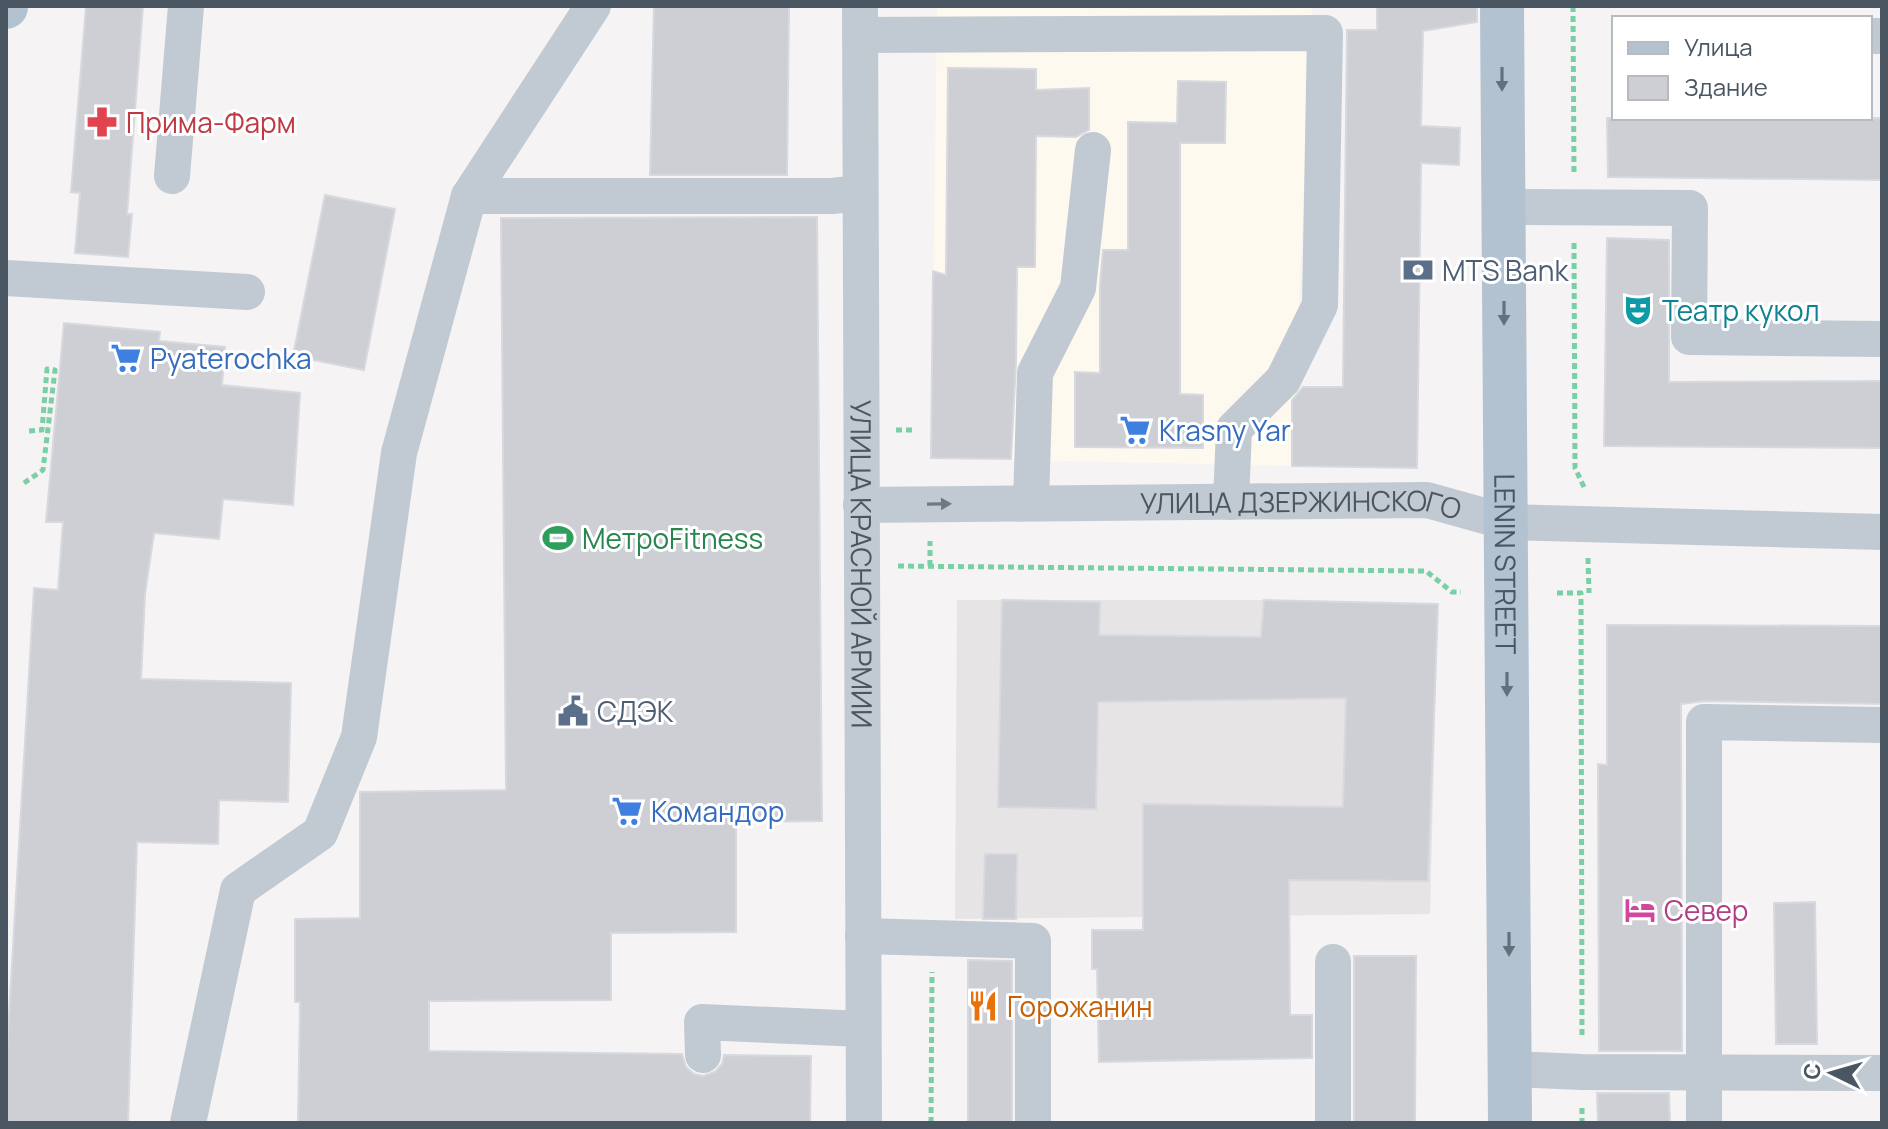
<svg xmlns="http://www.w3.org/2000/svg" width="1888" height="1129" viewBox="0 0 1888 1129" font-family="Manrope,sans-serif">
	<style>
		.commercial { fill: #fdf9ef }
		.education { fill: #e6e4e5 }
		.building { fill: #cdcfd5; stroke: #d7d9de; stroke-width: 2 }
		.lines { fill: none; stroke-linecap: round; stroke-linejoin: round }
		.path { stroke: #7ad0a6; stroke-width: 5; stroke-dasharray: 6 4; stroke-linecap: butt }
		.minor { stroke: #c1cad2; stroke-width: 36 }
		.major { stroke: #b3c2d1; stroke-width: 44 }
		.oneway { fill: #64717d }
		.oneway2 { fill: #6e7983 }
		.labels { text-anchor: middle; dominant-baseline: central; stroke-width: 6; stroke-linejoin: round; paint-order: stroke }
		.health-label { font-size: 28px; fill: #be3a42; stroke: #fff; text-anchor: start }
		.service-label { font-size: 28px; fill: #4e5e75; stroke: #fff; text-anchor: start }
		.culture-label { font-size: 28px; fill: #0d838f; stroke: #fff; text-anchor: start }
		.shop-label { font-size: 28px; fill: #366cbe; stroke: #fff; text-anchor: start }
		.street-label { font-size: 28px; fill: #4a5661; stroke: #fff }
		.leisure-label { font-size: 28px; fill: #27864d; stroke: #fff; text-anchor: start }
		.hotel-label { font-size: 28px; fill: #b23c85; stroke: #fff; text-anchor: start }
		.food-label { font-size: 28px; fill: #c56008; stroke: #fff; text-anchor: start }
	</style>
	<rect width="100%" height="100%" fill="#f5f3f3"/>
	<path class="commercial" d="M937 6H1312L1292 466 931 458Z"/>
	<path class="education" d="M957 600H1264L1438 604 1430 914 955 919Z"/>
	<path class="building" d="M86 6H143L127 214H132L128 257 75 253 80 193 71 192Z
		M654 6H789L787 175H650Z
		M1377 6H1477V22L1423 31 1421 126 1460 128 1459 165 1421 163 1417 468 1292 466V400L1303 387H1343L1347 30H1377Z
		M948 68 1036 69V90L1089 88V130L1076 137 1036 136 1035 267H1017L1016 363 1011 459 931 458 933 271 946 275Z
		M1178 81 1226 82 1225 143H1180V394L1203 395V448L1075 447V372L1100 373V284L1103 250H1128V122L1177 123Z
		M1607 118 1728 120 1882 118V180L1608 177Z
		M325 195 395 209 364 370 293 356Z
		M817 217 822 821 736 822V932L611 933V1000L429 1001V1051L682 1054 686 1067 694 1074 703 1076 715 1072 722 1064 724 1055 811 1056 810 1123H298L300 1002H295V919L360 918V792L506 790 501 218Z
		M1607 238 1669 240V382L1882 381V448L1604 446Z
		M64 323 160 332 159 341 225 347 222 385 300 393 293 505 223 499 219 539 154 533 145 594 141 679 291 683 288 802 219 800 218 844 137 842 128 1123H6V1067L34 588 58 590 63 522H46Z
		M1002 600 1100 602 1099 635 1261 637 1264 600 1438 604 1428 881 1289 880 1290 1015H1312V1058L1099 1062 1097 969H1092V930H1143V804L1343 807 1346 698 1098 702 1096 809 998 807Z
		M1607 625 1882 626V704L1704 701 1681 704 1682 1051H1599L1598 764 1607 765Z
		M985 854H1017L1016 919H983Z
		M1815 902 1817 1044H1776L1774 903Z
		M1354 956H1416L1415 1123H1354Z
		M968 960 1012 961V1123H968Z
		M1597 1093H1669L1670 1123H1598Z"/>
	<g class="lines">
		<path class="path" d="M1573 6 1574 173
			M1574 243 1575 468 1584 487
			M896 430H914
			M24 483 43 470 55 370 47 369 42 430 28 431
			M1588 558 1589 593
			M898 566 1426 571 1452 592H1461
			M930 566V541
			M1557 593H1581L1582 1038
			M1582 1108V1123
			M931 1123 932 972"/>
		<g class="minor">
			<path id="s1" d="M860 6 864 1123"/>
			<path d="M860 35 1325 33 1320 305 1283 380 1234 429 1231 502"/>
			<path d="M1870 36H1882"/>
			<path d="M172 176 186 6"/>
			<path d="M469 196H832L860 193"/>
			<path d="M1503 207 1690 208 1689 337 1882 339"/>
			<path d="M6 278 247 292"/>
			<path d="M1031 503 1035 373 1078 288 1093 150"/>
			<path id="s2" d="M861 505 1427 500 1506 522 1882 532"/>
			<path d="M863 936 1033 941V1123"/>
			<path d="M1333 962V1123"/>
			<path d="M703 1055 702 1022 863 1029"/>
			<path d="M1510 1069 1582 1072 1882 1073"/>
			<path d="M188 1123 238 890 320 833 359 737 399 453 469 196 593 6"/>
			<path d="M1704 1123V722L1882 725"/>
		</g>
		<g class="major">
			<path id="s3" d="M1502 6 1510 1123"/>
			<path d="M6 7V6"/>
		</g>
	</g>
	<defs><path id="oneway-solid" d="M-6-.8H1V-3.2L6.5 0L1 3.2V.8H-6Z" transform="scale(2)"/></defs>
	<g class="oneway">
		<use href="#oneway-solid" transform="translate(1502 79) rotate(90)"/>
		<use href="#oneway-solid" transform="translate(1504 313) rotate(90)"/>
		<use href="#oneway-solid" transform="translate(1507 684) rotate(90)"/>
		<use href="#oneway-solid" transform="translate(1509 944) rotate(90)"/>
	</g>
	<use class="oneway2" href="#oneway-solid" transform="translate(939 504) rotate(-1)"/>
	<defs>
		<g id="pharmacy-bare" transform="scale(2.4)"><path d="M-2-6h4v4h4v4h-4v4h-4v-4h-4v-4h4Z" fill="#e0444e" stroke="#fff" stroke-width="2.5" paint-order="stroke"/></g>
		<g id="bank-bare" transform="scale(2.4)"><path d="M-6-4H6V4H-6ZM0-2.3a2.3 2.3 0 1 0 0 4.6a2.3 2.3 0 1 0 0-4.6Z" fill="#5c6f8a" stroke="#fff" stroke-width="2.5" paint-order="stroke"/></g>
		<g id="theatre-bare" transform="scale(2.4)"><path d="M-5-5.5Q0-4 5-5.5V0Q5 5 0 6Q-5 5-5 0ZM-3.3-2.5H-1v1.5H-3.3ZM1-2.5H3.3v1.5H1ZM-2.8 1Q0 5.5 2.8 1Z" fill="#0f9aa8" stroke="#fff" stroke-width="2.5" paint-order="stroke"/></g>
		<g id="supermarket-bare" transform="scale(2.4)"><path d="M-6-5.5h2.5l.6 2H6L4.5 2H-2.5L-4.4-4H-6ZM-1.5 3.2a1.3 1.3 0 1 0 .1 0ZM3 3.2a1.3 1.3 0 1 0 .1 0Z" fill="#3f7fe0" stroke="#fff" stroke-width="2.5" paint-order="stroke"/></g>
		<g id="stadium-bare" transform="scale(2.4)"><path d="M0-5a6.5 5 0 1 0 0 10a6.5 5 0 1 0 0-10ZM-3.5-1.8h7v3.6h-7Z" fill="#2e9e5b" stroke="#fff" stroke-width="2.5" paint-order="stroke"/></g>
		<g id="civic-bare" transform="scale(2.4)"><path d="M-.6-6.5H3V-4.5H.6V-3L4-1V1h2V6H-6V1h2V-1L-.6-3ZM-1.2 2.5V6h2.4V2.5Z" fill="#5c6f8a" stroke="#fff" stroke-width="2.5" paint-order="stroke"/></g>
		<g id="hotel-bare" transform="scale(2.4)"><path d="M-6-4.5h1.5V1H6V5H4.5V3h-9V5H-6ZM-4 0a1.8 1.8 0 1 1 3.6 0ZM.5 0V-2.5h3Q6-2.5 6 0Z" fill="#d1479c" stroke="#fff" stroke-width="2.5" paint-order="stroke"/></g>
		<g id="restaurant-bare" transform="scale(2.4)"><path d="M-5-6h1v4h1v-4h1v4h1v-4h1v5L-1.5 .5V6h-2V.5L-5-1ZM5-6V6H3V1.5H1.5Q1.5-4 5-6Z" fill="#e8710a" stroke="#fff" stroke-width="2.5" paint-order="stroke"/></g>
	</defs>
	<g fill-rule="evenodd">
		<use href="#pharmacy-bare" x="102" y="122"/>
		<use href="#bank-bare" x="1418" y="270"/>
		<use href="#theatre-bare" x="1638" y="310"/>
		<use href="#supermarket-bare" x="126" y="358"/>
		<use href="#supermarket-bare" x="1135" y="430"/>
		<use href="#stadium-bare" x="558" y="538"/>
		<use href="#civic-bare" x="573" y="711"/>
		<use href="#supermarket-bare" x="627" y="811"/>
		<use href="#hotel-bare" x="1640" y="910"/>
		<use href="#restaurant-bare" x="983" y="1006"/>
	</g>
	<g class="labels">
		<g class="health-label">
			<text x="126" y="122">Прима-Фарм</text>
		</g>
		<g class="service-label">
			<text x="1442" y="270">MTS Bank</text>
			<text x="597" y="711">СДЭК</text>
		</g>
		<g class="culture-label">
			<text x="1662" y="310">Театр кукол</text>
		</g>
		<g class="shop-label">
			<text x="150" y="358">Pyaterochka</text>
			<text x="1159" y="430">Krasny Yar</text>
			<text x="651" y="811">Командор</text>
		</g>
		<g class="street-label">
			<text stroke="none"><textPath href="#s2" startOffset="440">УЛИЦА ДЗЕРЖИНСКОГО</textPath></text>
			<text stroke="none"><textPath href="#s1" startOffset="558">УЛИЦА КРАСНОЙ АРМИИ</textPath></text>
			<text stroke="none"><textPath href="#s3" startOffset="558">LENIN STREET</textPath></text>
		</g>
		<g class="leisure-label">
			<text x="582" y="538">МетроFitness</text>
		</g>
		<g class="hotel-label">
			<text x="1664" y="910">Север</text>
		</g>
		<g class="food-label">
			<text x="1007" y="1006">Горожанин</text>
		</g>
	</g>
	<rect width="1888" height="1129" fill="none" stroke="#4a5661" stroke-width="16"/>
	<rect x="1612" y="16" width="260" height="104" fill="#ffffff" stroke="#b7bbc0" stroke-width="2"/>
	<rect x="1628" y="42" width="40" height="12" fill="#b3c2d1" stroke="#b7bbc0" stroke-width="2"/>
	<text x="1684" y="56" font-size="24" fill="#4a5661">Улица</text>
	<rect x="1628" y="76" width="40" height="24" fill="#cdcfd5" stroke="#b7bbc0" stroke-width="2"/>
	<text x="1684" y="96" font-size="24" fill="#4a5661">Здание</text>
	<g transform="translate(1832 1073) rotate(275)" stroke="#ffffff" stroke-width="6" paint-order="stroke">
	<path d="M0-6L14 30L0 20L-14 30Z" fill="#4a5661"/>
	<text y="-12" font-size="22" font-weight="bold" text-anchor="middle" fill="#4a5661">С</text>
	</g>
</svg>
